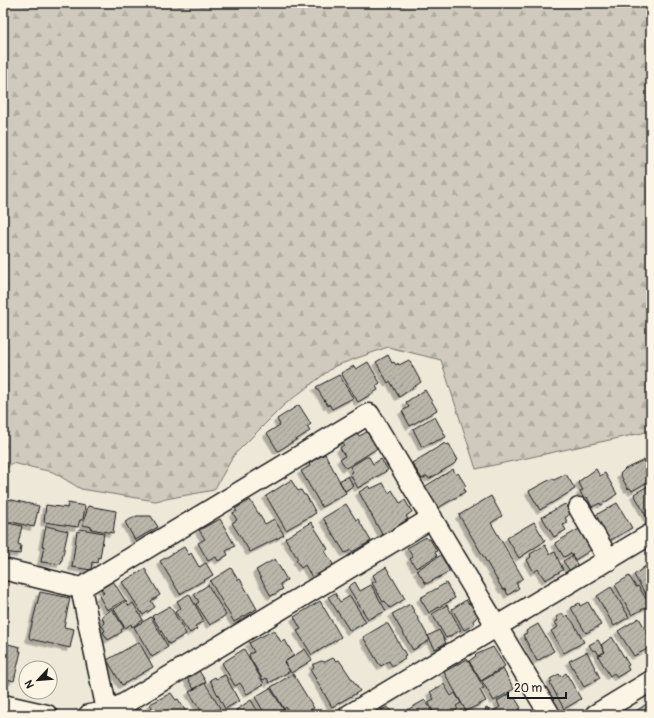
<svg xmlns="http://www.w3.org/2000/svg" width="654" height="718" viewBox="0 0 654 718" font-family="Pangolin,sans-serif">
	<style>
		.forest { fill: url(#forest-firs); stroke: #76736c }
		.building { fill: url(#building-hatch); stroke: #1c1c1c; filter: url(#shadow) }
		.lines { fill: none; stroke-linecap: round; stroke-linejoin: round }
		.minor-casing { stroke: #1c1c1c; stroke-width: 23 }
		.minor { stroke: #fcf5e5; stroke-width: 20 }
	</style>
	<defs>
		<pattern id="forest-firs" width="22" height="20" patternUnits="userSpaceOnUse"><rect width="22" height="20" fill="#cfcabd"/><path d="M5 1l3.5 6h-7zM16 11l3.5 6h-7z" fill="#b1ada2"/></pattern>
		<pattern id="building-hatch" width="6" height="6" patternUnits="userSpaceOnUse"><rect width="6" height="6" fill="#bab6aa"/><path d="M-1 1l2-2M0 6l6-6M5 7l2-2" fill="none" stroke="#9f9c92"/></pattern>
		<filter id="shadow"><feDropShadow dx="-3.5" dy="3.5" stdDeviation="0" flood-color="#0004"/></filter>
	</defs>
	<rect width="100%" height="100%" fill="#eee8d9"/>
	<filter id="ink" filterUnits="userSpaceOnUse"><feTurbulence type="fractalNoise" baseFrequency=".025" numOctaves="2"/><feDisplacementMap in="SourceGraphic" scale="8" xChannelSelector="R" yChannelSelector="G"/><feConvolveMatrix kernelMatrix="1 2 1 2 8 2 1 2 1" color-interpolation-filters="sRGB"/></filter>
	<g filter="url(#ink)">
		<path class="forest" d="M3 3H651V431L476 469 441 360 388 347 335 366 284 405 234 455 214 490 155 501 81 489 53 472 12 463 3 471Z"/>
		<path class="building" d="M388 355 392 363 394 362 396 365 398 363 399 365 409 360 421 382 399 397 390 381 388 383 376 362Z
			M368 362 380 383 376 386 378 390 358 402 341 373 354 366 356 369Z
			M339 375 353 398 332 409 329 404 328 406 316 387Z
			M425 390 437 410 410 426 402 411 409 407 406 402Z
			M299 405 311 424 307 427 310 431 278 451 267 433 280 425 277 419Z
			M433 417H435L446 437 422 447 413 429Z
			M367 432 378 448 346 468 340 459 345 456 340 448 344 445 342 442 357 433 359 436Z
			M445 443 446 445 449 444 458 460 456 461 457 462 429 479 427 476 422 479 412 463Z
			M325 454 346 493 322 507 301 471 310 466 309 463Z
			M366 457H369L373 464 381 459 388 470 358 488 350 474 353 472 350 467Z
			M644 460 651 471V475L647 478 649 481 632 491 630 488 628 489 620 474 625 469Z
			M453 469 456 475 458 473 466 486 464 488 465 492 438 508 424 487Z
			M596 469 600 476 605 473 617 494 601 505 600 503 592 507 587 497 584 499 580 491 583 490 578 482Z
			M566 474 575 489 540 510 529 491 553 478 554 480Z
			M348 476 353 486 345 491 339 481Z
			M291 480 298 491 301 490 304 495H306L316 513 286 530 266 496Z
			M383 483 389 493 392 490 400 503 405 500 412 512 406 516 408 519 399 525 400 527 383 536 359 492 369 486 370 489Z
			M651 484V519L649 521 634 494Z
			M491 496 502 516 491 523 523 578 516 583 519 588 508 595 505 589 503 590 459 515Z
			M3 498 39 506 34 527 3 520Z
			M250 500 265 524 274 519 284 535 250 552 232 523 237 520 233 513 237 511 235 509Z
			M68 503 85 506 83 520H80L78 527 44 522 46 505 67 508Z
			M617 503 632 528 609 541 594 516Z
			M346 504 356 520 358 519 371 541 352 552 351 550 345 553 323 518Z
			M566 504 571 513 565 518 568 523 563 525 566 530 554 537 542 517 563 505Z
			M88 506 116 511 113 533 91 529 92 527 83 525Z
			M137 516H151L158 527 135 540 125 522Z
			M220 519 235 546 226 551 228 555 218 561 216 557 208 561 198 543 205 539 199 530Z
			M3 522 22 526 18 544 21 545 20 554 3 552Z
			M311 522 328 549 325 551 334 566 313 579 305 565 301 568 296 560 298 559 285 538Z
			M534 522 545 541 519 558 507 538Z
			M46 526 68 531 61 564 41 562 44 546H42Z
			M80 529 104 533 100 558 98 557 97 563 92 562 91 570 72 567 77 531 79 532Z
			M579 529 591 550 575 560 571 553 564 557 555 543Z
			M426 537 428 540 430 539 437 551 435 552 437 556 416 568 410 559 413 557 407 548Z
			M545 545 550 554 555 552 563 570 545 580 538 569 534 572 527 560 531 557 530 554Z
			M184 547 189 555 191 553 199 567 206 563 213 575 180 594 160 561Z
			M441 555 449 570V572L426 584 417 570Z
			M572 556 578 566 570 571 563 561Z
			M275 559 287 580 280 584 283 589 271 596 256 570Z
			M648 564 651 569V603L634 575Z
			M386 567 405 599 390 608 385 601 383 602 372 583 376 581 373 575Z
			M231 568 238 580 240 579 257 609 234 622 210 581Z
			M145 569 160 595 151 601 155 607 143 615 122 582Z
			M629 576 636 587 638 586 650 605 632 615 615 585Z
			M113 581 125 600 107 610 99 596 104 593 101 589Z
			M355 582 360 591 371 585 386 611 368 619 348 587Z
			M446 583 455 598 429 613 420 598Z
			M208 585 226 615 210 625 196 604 199 602 194 594Z
			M611 587 629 617 614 626 597 596Z
			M40 592 70 598 64 627 74 629 70 648 30 639 29 636Z
			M335 593 340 602 350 596 366 622 350 631 328 597Z
			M189 594 204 621 195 626 197 629 190 633 175 612 181 608 177 601Z
			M3 600 9 602 3 625Z
			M466 600 469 604 472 603 479 615 473 621 474 624 464 630 452 609Z
			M126 601 129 606 133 603 143 620 132 627 131 624 125 628 114 609Z
			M320 601 341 637 312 655 297 631 301 629 294 617Z
			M588 602 601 625 586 633 571 608 579 603 580 606Z
			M410 604 430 640 413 650 392 614Z
			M447 605 461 630 446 638 432 614Z
			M170 606 186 634 169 644 152 616Z
			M112 609 124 628 121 630 122 632 108 640 103 632 105 631 102 625 104 623 102 616Z
			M562 613 565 617 567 615 573 622 584 642 564 653 551 631 558 627 555 622 558 621 556 617Z
			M151 617 168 647 152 657 134 627Z
			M639 618 651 639V647L634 656 618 631Z
			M385 624H388L406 655 404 656 405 658 392 666 389 661 381 666 379 664 363 637Z
			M538 624 554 651 537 661 523 635 527 633 526 631Z
			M274 630 281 642 285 640 294 656 284 662 290 671 269 683 267 678 263 680 250 658 249 654 254 652 249 643Z
			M439 630 446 643 435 649 428 636Z
			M612 637 629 665 627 666 629 670 617 677 614 673 610 676 598 656 605 652 601 645Z
			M598 640 605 652 599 655 596 650 593 651 589 645Z
			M139 642 153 667 122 685 107 660Z
			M8 644 20 647 19 651H21L14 681 3 678V647L7 648Z
			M493 647 505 666 481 681 469 661 476 656 475 655Z
			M244 649 264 684 247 694 240 683 235 686 222 663Z
			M305 649 312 660 291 673 284 662Z
			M587 652 600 678 584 687 569 661Z
			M333 658 336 661 339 660 360 691 332 707 311 671 314 667 312 665 321 661 325 662Z
			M467 659 484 688 480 690 486 701 466 711 444 672Z
			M198 669 206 682 194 689 186 676Z
			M503 669 514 689 494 701 482 681Z
			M566 673 581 699 564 709 550 683 552 682 550 679 559 674 561 677Z
			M293 674 314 708 302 715 298 711 291 715 286 707 284 709 271 687Z
			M225 675 239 701 225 709 210 680 215 677 216 679Z
			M205 683 220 708 209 715H204L189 692Z
			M444 684 451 696 455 693 461 703 456 706 458 709 455 711 458 715H435L428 702 434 699 430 692Z
			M270 688 279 702 287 715H263L265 714 255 697Z
			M171 693 176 700 178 699 188 715H156L150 704Z
			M509 694 512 699 515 698 521 708 519 709 522 715H488L485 709 487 708 490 713 500 707 497 701Z
			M251 700 260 715H239L236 710Z
			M425 700 434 715H409L407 710Z
			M648 703 651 709V715H639L636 711Z
			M388 707 393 715H384L381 710Z
			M138 708 139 710 141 708 146 715H127Z"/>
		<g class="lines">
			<g class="minor-casing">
				<path id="minor" d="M579 508 609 560
					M3 569 81 588 369 414 550 715
					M81 588 108 715
					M3 705 47 715
					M89 715 108 712 122 705 432 518
					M349 715 651 534
					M595 715 651 681"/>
			</g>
			<use href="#minor" class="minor"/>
		</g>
	</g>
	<rect width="654" height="718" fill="none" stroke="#fcf5e5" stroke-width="16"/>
	<rect x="8" y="8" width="638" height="702" fill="none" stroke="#1c1c1c" stroke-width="1.5" filter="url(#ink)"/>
	<g transform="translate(38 680) rotate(244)"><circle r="19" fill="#fcf5e5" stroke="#a29e95"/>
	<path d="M0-3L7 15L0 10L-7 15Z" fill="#1c1c1c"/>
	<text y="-6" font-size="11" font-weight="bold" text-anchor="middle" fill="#1c1c1c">N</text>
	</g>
	<path d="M508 692v6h58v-6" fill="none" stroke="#1c1c1c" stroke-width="2"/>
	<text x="514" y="692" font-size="12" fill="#1c1c1c" stroke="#fcf5e5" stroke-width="3" paint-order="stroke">20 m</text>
</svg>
